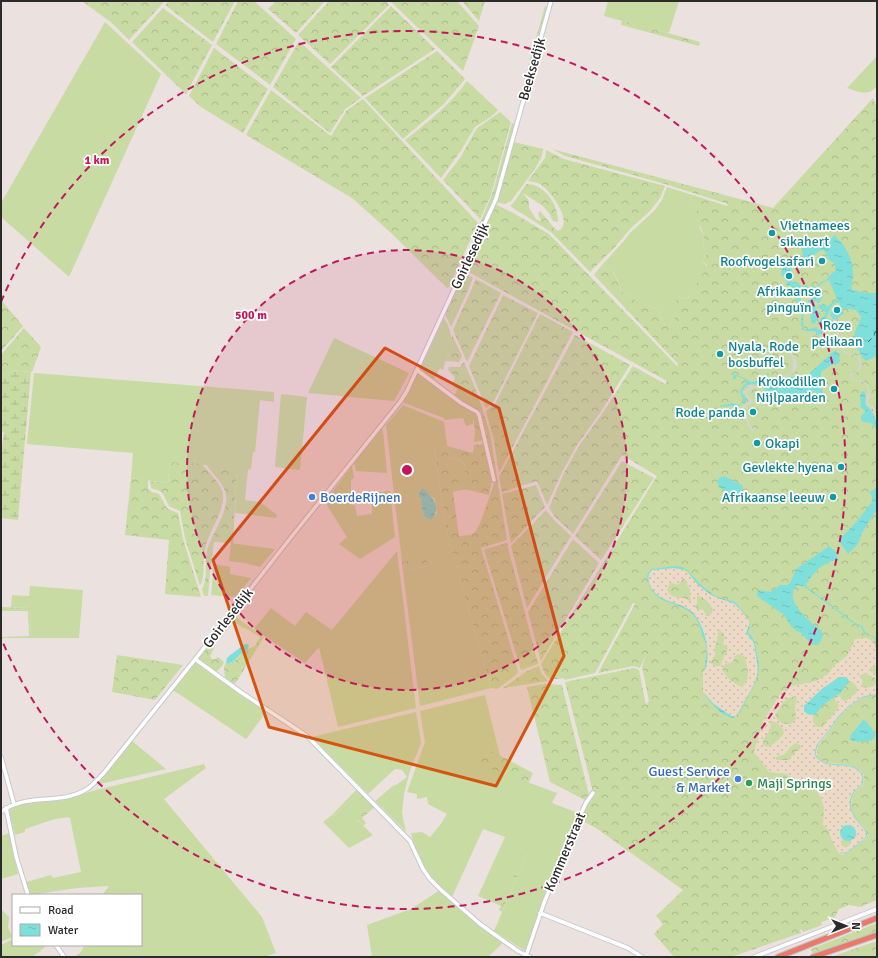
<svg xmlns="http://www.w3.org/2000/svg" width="878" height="958" viewBox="0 0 878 958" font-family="Signika,sans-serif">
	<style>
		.grass { fill: #c8dba3; fill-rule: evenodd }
		.forest { fill: url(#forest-crowns); fill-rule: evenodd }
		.wetland { fill: url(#wetland-marsh) }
		.sand { fill: url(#sand-dots); fill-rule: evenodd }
		.plaza { fill: #d8d4d2 }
		.water { fill: url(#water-ripples) }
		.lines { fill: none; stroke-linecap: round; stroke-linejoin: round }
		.stream { stroke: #7fe0db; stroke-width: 1 }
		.ferry { stroke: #1d7e81; stroke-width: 1; stroke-dasharray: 5 4; stroke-linecap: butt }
		.minor-casing { stroke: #c4c9d0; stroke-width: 5.5 }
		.highway-casing { stroke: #bfbfbf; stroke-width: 7 }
		.minor { stroke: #fff; stroke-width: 3.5 }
		.highway { stroke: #eb796b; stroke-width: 5 }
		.marked { fill: #d5540f; fill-opacity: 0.2; stroke: #d5540f; stroke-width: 3; stroke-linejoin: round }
		.ring { fill: none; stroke: #c2185b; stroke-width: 2; stroke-dasharray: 7 5 }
		.culture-dot { fill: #0f9aa8; stroke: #fff; stroke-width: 1.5 }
		.shop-dot { fill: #3f7fe0; stroke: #fff; stroke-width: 1.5 }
		.leisure-dot { fill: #2e9e5b; stroke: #fff; stroke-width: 1.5 }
		.labels { text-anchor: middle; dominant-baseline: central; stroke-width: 3.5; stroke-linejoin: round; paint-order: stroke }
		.street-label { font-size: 14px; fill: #2b2b2b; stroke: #fff }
		.culture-label { font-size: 14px; fill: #0d838f; stroke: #fff; text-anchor: end }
		.shop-label { font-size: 14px; fill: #366cbe; stroke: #fff; text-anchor: start }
		.leisure-label { font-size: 14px; fill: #27864d; stroke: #fff; text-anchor: start }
		.centre { fill: #c2185b; stroke: #fff; stroke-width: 2 }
		.ring-label { font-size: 12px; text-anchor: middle; font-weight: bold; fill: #c2185b; stroke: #fff; stroke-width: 3.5; stroke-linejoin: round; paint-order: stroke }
	</style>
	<defs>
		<pattern id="forest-crowns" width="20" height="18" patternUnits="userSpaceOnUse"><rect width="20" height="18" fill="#c8dba3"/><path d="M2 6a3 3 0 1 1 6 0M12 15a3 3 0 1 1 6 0" fill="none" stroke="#acbc8c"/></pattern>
		<pattern id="wetland-marsh" width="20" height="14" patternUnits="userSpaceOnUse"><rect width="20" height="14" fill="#c8dba3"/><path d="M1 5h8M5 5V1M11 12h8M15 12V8" fill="none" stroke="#acbc8c"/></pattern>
		<pattern id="sand-dots" width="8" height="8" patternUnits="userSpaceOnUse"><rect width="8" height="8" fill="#ecdac7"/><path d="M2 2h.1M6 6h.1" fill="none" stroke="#cbbbab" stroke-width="1.8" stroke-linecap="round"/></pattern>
		<pattern id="water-ripples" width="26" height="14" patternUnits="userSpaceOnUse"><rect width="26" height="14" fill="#7fe0db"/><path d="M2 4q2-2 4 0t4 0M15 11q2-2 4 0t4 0" fill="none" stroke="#6ec0bc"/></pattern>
	</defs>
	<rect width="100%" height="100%" fill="#ebe2df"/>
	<path class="grass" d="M608 1H679L669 33 627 22 625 26 621 25 622 21 604 16Z
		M105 22 161 74 69 277 1 217V203Z
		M877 56V86C867 97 860 92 847 88Z
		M525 169H535L511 201 505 204 496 202 522 170Z
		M667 187 693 195 690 200V204L697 207 700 229 704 235 703 246 706 253 702 262 707 266 706 270 688 297 682 299 678 295 676 302 678 305V313L669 326H666L663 323 661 315 656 308 637 302 633 298 623 293 613 271 605 269 602 265 624 241 630 233 655 210 662 200Z
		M467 293 451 327 449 322 460 294Z
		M444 318C450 327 452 338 453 349L448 355 447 361 445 362 443 370 440 368 433 380 420 370Z
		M334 338 409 373 394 401 308 393Z
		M34 373 274 392V402L260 400 255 452H253L251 469 248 470 245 500 260 502 277 515 276 518 235 513 237 468 170 462 168 483 131 478 133 453 27 444Z
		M417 374 421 375 477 413 473 421V424L466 426 463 418 445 420 444 418 402 402 408 395Z
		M463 388 466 395C472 398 474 403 475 409L454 396 458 389Z
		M281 394 307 397 300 470 275 467Z
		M403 405 444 422 447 446 434 448 446 527 450 544 491 688 420 706 403 571 428 566 427 558 402 562 386 425ZM421 489 435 499 437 513 432 520 428 519 424 516 423 510 422 509 421 497 418 496Z
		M382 428 383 431 387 473 356 471 354 462Z
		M450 457C460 461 465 460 466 472L462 477H457L455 476 450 466 448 458Z
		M352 466 354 478 351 480V505H355L357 516 372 514V493L390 491 395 537 360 559 339 544 347 537 325 502Z
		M231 543 275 549 260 567 245 563 229 561Z
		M397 551 416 708 338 727 319 647 305 663 254 629 271 608 295 626 306 612 332 630Z
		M214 564 230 567V574L251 578 236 597 211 595Z
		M30 586 83 590 79 638H31L30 608 11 607 12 595 29 596Z
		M195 662 267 711 246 739 173 690Z
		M485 695 500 756 486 748 530 783 557 793 552 803 578 813 545 895 525 951 494 931 528 852 524 855 501 906 478 896 505 837 483 829 452 897C446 891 439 886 433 880 422 868 415 849 411 833L422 832 430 837 440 825 447 814 428 804 427 797 417 799V794L407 792 425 742 420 711Z
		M416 712 421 743 410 771 404 794 402 813 406 832 375 801 394 785H396L407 777 402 770 395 769 368 794 312 737Z
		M132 741 166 769 95 785Z
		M204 764 206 768 164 799 262 917 276 953 264 957H74L81 952 84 945H141V895H102L109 886 77 888 30 895 26 882 51 875 53 878 81 872 70 818C60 815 36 826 25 829V832L15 835 9 811 14 807 22 804 65 800 92 791Z
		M357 793 372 807 357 820 373 835 349 848 323 822 333 814 334 816Z
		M9 833 18 874 1 879V836Z
		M440 890 471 919 503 943 488 957H372L367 925 411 909Z
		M1 909 9 917 8 927 12 937 1 942Z
		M13 939V945H47L38 953 31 957H1V945Z"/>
	<path class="forest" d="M82 1H165L129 40 112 23Z
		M169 1H235L213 42 165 5Z
		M238 1H254L296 39 270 85 216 44Z
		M276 1H325L296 33 268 9Z
		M329 1H386L389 5 330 64 298 35Z
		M390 1H457L479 26 463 71Z
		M462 1H485L479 21Z
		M391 6 435 49 363 96 331 67Z
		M545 6 548 8 528 78 525 77Z
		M163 8 212 45 186 94 132 42Z
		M627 22 636 24 700 42 699 46 625 26Z
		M299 41 361 98 345 109 330 133 273 87Z
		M214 48 268 89 243 133 201 107 189 96Z
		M437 51 465 79 444 104 403 139 365 98Z
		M467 81 498 110 492 116 475 127 460 152 441 178 405 140C428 122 450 105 467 81Z
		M271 90 331 136 347 110 363 99 478 223 448 289 391 233 352 198 246 135Z
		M873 98 877 107V900L860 907 849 905 839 909 835 917 821 922 822 925 803 932 802 929 800 930 801 933 731 957H674L654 934 663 924 656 916 683 890 596 828 579 819 593 792 565 682 634 668 639 670 646 705 649 701 642 667 646 655 640 668 634 666 598 673 635 604 633 603 595 673 564 680V678C549 681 546 678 541 664L657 476 622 455 573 534 555 517 549 508 564 473 579 446 602 414 633 366 665 384 667 381 465 270 495 204 515 214 549 234 677 366 678 364 594 275 602 265 605 269 612 270 623 293 633 298 637 302 656 308 661 315 663 323 666 326H669L678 313 675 295 677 294 682 299 688 297 707 267V265L701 261 706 255V253L703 246 704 235 697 219V207L690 204V200L693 195 727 206 728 204 665 184 565 156 552 149 773 208Z
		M500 112 511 122 491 195 480 219 443 180 460 158 477 128Z
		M512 123 515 125 495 197 482 225 480 226 479 225 493 192Z
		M514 142 543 149 542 156 535 169 522 170 496 202Z
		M546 150 564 159 665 186 660 198 650 211 630 229 615 247 590 272 551 232 510 206 515 201 526 184C544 184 558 203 558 221L557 222 553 221 549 213 543 206 523 193 529 201V208L536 219 541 221 538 214 540 211 555 229 558 231C575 223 550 190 540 184 536 182 532 182 528 181L545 158Z
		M464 273 473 278 467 293 460 294 449 322 445 315Z
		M476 279 501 293 467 362 453 330Z
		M503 295 538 313 493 403 486 408 469 366Z
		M1 300 23 326 1 351Z
		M540 314 573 332 499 473 494 441 486 411 495 404Z
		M24 328 41 347 32 372 1 369V355Z
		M452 335 462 356 459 362 447 361 448 355 453 349 451 340Z
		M575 335 630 365 600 413 577 445 562 472 547 505 537 481 502 492 499 477Z
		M464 362 476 390 490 433 507 540 481 548 518 671 516 675 497 689 491 688 450 544 446 527 434 447 447 446 473 453 474 445 485 444 492 480 489 495 465 489 453 492 459 536 471 535 476 531 481 521 495 481 486 432 481 412 475 409C474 403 472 398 466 395L463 388 457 389 454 387 453 382 455 377 448 370 449 367H460ZM450 457C460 460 465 460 466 471L463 473 462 477H457L455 476 454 468 450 466 448 458Z
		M473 414H477L484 440 474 442 475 431Z
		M622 461 654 478 601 560 575 536Z
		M170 462 202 464C208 472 222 484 223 494 225 512 208 532 205 549 202 561 206 575 200 586L185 538 180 511 169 506 163 494 160 491 151 488 150 481 168 483Z
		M206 464 237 468 233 543 214 542 211 563 208 596H204L202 589C209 576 203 561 208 547 213 533 229 509 226 495 224 483 212 474 206 464Z
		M131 478 148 480V489L152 492 159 494 167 508 170 510 178 513 183 539 201 597 165 594 169 540 125 535Z
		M536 485 545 507 511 543 502 494Z
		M546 510 553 519 571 536 527 608 511 546Z
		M573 539 599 563 541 661 528 612Z
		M507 543 538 664 521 670 484 550 485 549Z
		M427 557 428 566 403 571 402 562Z
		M1 607 30 608 31 638H1V637L29 636 28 611H1Z
		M233 615 264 637 235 684 225 678 224 667 226 662 228 664C237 662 238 653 247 651L248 649 255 646 260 637 245 628H243L234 621 224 634 220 631Z
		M213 640 215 646 210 656 212 659H215L218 657 224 662 222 666 216 672 198 659Z
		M117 655 183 665 155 700 112 692Z
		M539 666 541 673 548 681 503 688 527 671Z
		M545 684 562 685 589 795 585 800 550 782 527 687Z
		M486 748 533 773 529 782 476 764Z
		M357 789 375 807 362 818 366 823 363 826 357 819 371 807 357 793 334 816 333 814Z
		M525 851 528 852 502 912 499 910Z
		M877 923V933L813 955 811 949Z
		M877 941V957H831Z"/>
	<path class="wetland" d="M1 369 31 372 18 520 1 518V453L4 433 1 430Z"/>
	<path class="sand" d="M674 568C694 569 697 588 713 596 720 599 729 599 734 603 738 606 748 618 750 623L747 632 754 643 758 666 757 675 753 686 736 716 732 717 714 704 703 692V672C708 667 708 657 707 649 706 637 701 621 692 613 678 599 656 606 649 582 648 577 648 574 652 570ZM684 578 690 590V596L691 600 689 601 686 598C678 598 671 598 667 590L670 583H673L676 585 679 584ZM699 596C705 598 712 605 713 611L709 616H707L703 610 697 609 695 607 697 604V597ZM720 630 725 635 723 644 728 648C727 650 721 664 720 666H715L710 663 715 656V645L717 641 718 632ZM738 654 744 656C748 665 751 681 742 687 733 684 726 677 722 669L725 664 733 662 734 657Z
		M866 638C878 642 877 654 877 665L871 667 870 671 877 676V692L873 695 862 698 839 716 832 728 818 746 817 755 815 756C828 770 850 756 864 775L863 785 852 795 851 808 855 819 864 827 868 835 866 839 846 854 842 855 838 852 831 839 829 831 823 825 824 807 818 791 805 787 787 774 769 772 754 752 763 722 782 691 792 686 816 681 828 674 835 665 847 656 855 639ZM865 673 875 678 877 681 875 685C871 687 866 689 861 686L863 681 859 676ZM839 677H846L848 679 849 682H853L857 687V692C853 695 849 700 844 701L839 696 835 699 836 702 839 705 837 710 822 727H817L813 722V715L804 706 822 689ZM795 696 797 698 795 707 796 719 791 724C784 725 777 722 775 715L786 699ZM771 721C777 722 783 726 784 733 781 738 773 746 767 747L763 745C762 738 767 736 770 730 771 727 770 724 771 721ZM796 743 800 745 801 748 794 753 789 760H776V757L785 754 790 747ZM844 826H850L857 836 850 841V844L847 847 842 846 841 843 843 839 841 832Z"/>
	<path class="plaza" d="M828 315 830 316 839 324V335L841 344 845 351 848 353 859 356 862 366 857 372 852 375 851 377 853 380H861L867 383 870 393 868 403 875 408 877 420 874 414 873 409 866 405V397L868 393 866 383 859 381H853L850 377V374L857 371 860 364 857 356 846 354 843 351 837 333 838 325H834L817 343 810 335 809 332H810L812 337 816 342 824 334 834 322 831 317 827 316Z
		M787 346 796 360 797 367 794 373 764 386 751 389 746 393 753 402 744 408 742 411 748 418 750 425 754 430 753 432 749 427 745 417 740 411 741 408 749 401 745 393H742V391H744L749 388V384H753L754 387 758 386 764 383V384L792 373 793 362 792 357 785 347Z"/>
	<path class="water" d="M836 235V237C847 246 854 263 853 277 852 281 851 285 852 290L866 293H877V356L866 361C859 356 854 340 855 332 856 327 860 322 861 317L856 310 842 308 844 313 835 320 830 315 834 306 841 307 839 302C830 304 830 311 826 318L827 319H830L833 321 821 334 816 336V332L815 331H805L801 325 802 309 799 307 791 286 789 285 786 286 787 281 781 273 783 265 794 264 790 273 791 281 794 284 795 282 799 283 801 287 808 285V287L804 291H800L801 304 804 309 803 322 804 329H808L817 327 818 330 823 328 826 324 825 323 819 325 817 324C819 319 825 317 826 312L823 311 817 306 824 304 827 307 837 299 829 280 821 284 818 288C823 292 824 297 820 302H817L815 300 814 302 816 309 820 313 816 322 813 324 811 322 810 313 809 312 807 304 808 301 814 298 809 296 808 293 814 284V287H817L821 282 825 281 830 276 831 274 836 270 834 263 828 259 826 253 823 250H821L808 259H805L803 256 802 249C805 243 813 237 820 238 822 238 824 240 827 240Z
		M835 350 840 355 839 358 840 361 838 364 831 365 821 372V388L827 401 823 403 815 391 800 397H794L779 394 771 395 765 392 764 389 765 386 783 378 798 376 802 380Z
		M767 373 769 374 767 381 759 384 747 385 743 389 742 393 746 398V402L737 407 731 406 720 407V406L732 403 739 405 744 401 741 395 740 391 744 385 747 382 742 378 736 376V379H733V377L734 374 742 377 751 382 765 379 767 377Z
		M862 391 865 392 866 405C873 410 877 421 877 430L871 423 863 422 861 420V416L865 412V410L861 408 860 395Z
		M724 476 742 485 743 487C738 502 729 494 719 487L717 482 720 477Z
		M877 487V509L862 533 858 544 848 554 838 540C852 527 862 516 873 500L870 492Z
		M421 489H424C434 499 441 507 432 520L428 519 424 516 423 510 422 509 421 497H418Z
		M829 546 834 550 839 560 829 562 819 568 806 583 807 587 855 623 862 626 866 633 875 637 877 641 872 636 864 633 861 627 853 623 805 587 798 585C781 599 810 622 821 630 824 637 822 642 816 645L811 644 801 633 795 630 791 626 784 615 757 596V593L759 590 771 592 780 585H787L790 583 796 569Z
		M676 566 682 567 687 570 701 585 715 596 735 602 748 618 750 623 749 631H748L749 635H751L755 643 759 666 758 678 740 713 733 718C720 716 710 702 703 692L714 704 731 716H735L739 713 757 679 758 670 754 643 746 633 750 622 746 616 735 604 713 596 698 585 686 570 674 568 653 570 651 571C648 575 648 578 649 583 656 603 677 600 691 611 704 621 713 657 704 671 705 662 708 653 706 644 705 641 703 638 702 635 700 627 698 619 691 613 676 600 656 606 648 582 646 576 647 572 652 569Z
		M245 644H248L249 646 247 651C238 653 236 662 228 664L226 662 227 658C233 653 239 648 245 644Z
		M839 677H846L848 679 849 682 840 693 823 705 815 715 807 714 804 711V706L822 689Z
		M863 720C867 721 867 723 870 726 871 729 875 731 875 734 876 744 859 742 853 741L851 740 850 736Z
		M840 833a8 8 0 1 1 16 0a8 8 0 1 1-16 0Z"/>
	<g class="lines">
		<path class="stream" d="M841 853H846C850 850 865 840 866 837 871 828 843 816 852 795 854 790 859 789 862 784L863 777C853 755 824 774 815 754L817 745 831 728 838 717 847 708 863 697 873 695"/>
		<path class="ferry" d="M868 342 874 336 877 326"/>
		<g class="minor-casing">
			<path id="minor" d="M417 370 461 403 477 412 479 415 494 480
				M195 659 242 693 307 736 410 841 423 869 430 879 440 889 480 924 518 951 530 957
				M1 757 14 804
				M6 808 16 856 28 895
				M1 812C27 792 60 806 87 789 93 785 98 779 103 774L193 662 292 536 400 402 407 391 496 199 551 1
				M540 913 628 948 642 957
				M56 945 64 957
				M526 956 544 903 575 826 586 803 593 793
				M754 957 877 909"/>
		</g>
		<g class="highway-casing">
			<path id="highway" d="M778 957 877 918
				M813 957 877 935"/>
		</g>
		<use href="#minor" class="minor"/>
		<use href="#highway" class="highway"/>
	</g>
	<path class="marked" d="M385 348 499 408 564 656 496 786 269 727 213 560Z"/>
	<circle cx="407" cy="470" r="220" fill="#c2185b" fill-opacity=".12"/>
	<g class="ring">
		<circle cx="407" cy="470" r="220"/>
		<path d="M1 302A439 439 0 1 1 1 638"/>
	</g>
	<g class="culture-dot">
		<circle cx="772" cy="233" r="4"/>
		<circle cx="822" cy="261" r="4"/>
		<circle cx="789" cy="276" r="4"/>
		<circle cx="837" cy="310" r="4"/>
		<circle cx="720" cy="354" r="4"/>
		<circle cx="834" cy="389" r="4"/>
		<circle cx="753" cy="412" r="4"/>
		<circle cx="757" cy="443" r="4"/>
		<circle cx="841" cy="467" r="4"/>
		<circle cx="833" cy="497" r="4"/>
	</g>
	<g class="shop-dot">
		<circle cx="312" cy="497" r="4"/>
		<circle cx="738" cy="779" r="4"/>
	</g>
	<circle class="leisure-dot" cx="749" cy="783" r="4"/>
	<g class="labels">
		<g class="street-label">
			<text transform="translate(532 69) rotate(-74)">Beeksedijk</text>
			<text transform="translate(470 256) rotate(-65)">Goirlesedijk</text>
			<text transform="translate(228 618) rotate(-52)">Goirlesedijk</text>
			<text transform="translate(565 852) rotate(-67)">Kommerstraat</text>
		</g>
		<g class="culture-label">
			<text x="780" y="225" text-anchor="start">Vietnamees<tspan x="780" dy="16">sikahert</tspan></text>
			<text x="814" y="261">Roofvogelsafari</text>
			<text x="789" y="291" text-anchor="middle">Afrikaanse<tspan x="789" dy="16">pinguïn</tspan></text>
			<text x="837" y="325" text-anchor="middle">Roze<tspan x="837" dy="16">pelikaan</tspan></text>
			<text x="728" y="346" text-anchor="start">Nyala, Rode<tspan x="728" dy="16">bosbuffel</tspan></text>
			<text x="826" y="381">Krokodillen<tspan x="826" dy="16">Nijlpaarden</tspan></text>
			<text x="745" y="412">Rode panda</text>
			<text x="765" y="443" text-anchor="start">Okapi</text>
			<text x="833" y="467">Gevlekte hyena</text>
			<text x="825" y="497">Afrikaanse leeuw</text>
		</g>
		<g class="shop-label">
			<text x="320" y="497">BoerdeRijnen</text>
			<text x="730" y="771" text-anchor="end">Guest Service<tspan x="730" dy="16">&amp; Market</tspan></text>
		</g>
		<g class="leisure-label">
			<text x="757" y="783">Maji Springs</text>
		</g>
	</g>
	<circle cx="407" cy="470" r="6" class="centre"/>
	<g class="ring-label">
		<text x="97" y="164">1 km</text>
		<text x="251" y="319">500 m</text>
	</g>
	<rect width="878" height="958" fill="none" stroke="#2b2b2b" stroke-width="4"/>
	<rect x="12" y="894" width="130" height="52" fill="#ffffff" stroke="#aaaaaa"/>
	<rect x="20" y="907" width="20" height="6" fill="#ffffff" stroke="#aaaaaa"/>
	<text x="48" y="914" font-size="12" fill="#2b2b2b">Road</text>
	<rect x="20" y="924" width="20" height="12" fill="url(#water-ripples)" stroke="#aaaaaa"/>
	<text x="48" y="934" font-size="12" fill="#2b2b2b">Water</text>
	<g transform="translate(846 926) rotate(90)" stroke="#ffffff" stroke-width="3" paint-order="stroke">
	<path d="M0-3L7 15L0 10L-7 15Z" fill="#2b2b2b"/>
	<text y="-6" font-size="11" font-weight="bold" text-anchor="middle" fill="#2b2b2b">N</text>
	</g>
</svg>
